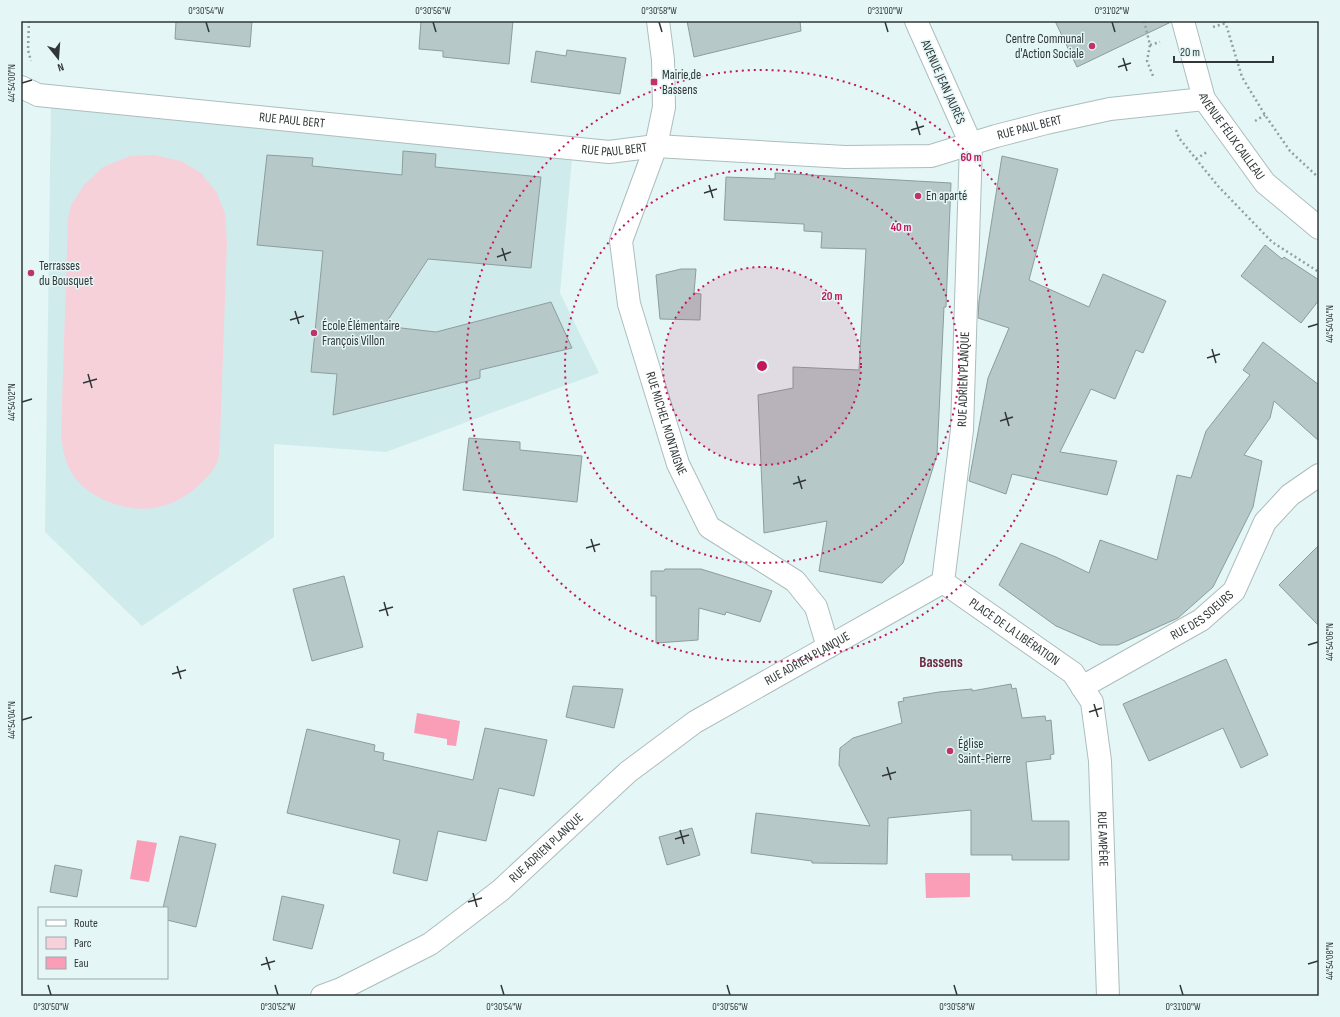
<svg xmlns="http://www.w3.org/2000/svg" width="1340" height="1017" viewBox="0 0 1340 1017" font-family="'Sofia Sans Condensed',sans-serif">
	<style>
		.built { fill: #d0ebeb }
		.green { fill: #f7d1da }
		.water { fill: #fa9db7 }
		.building { fill: #b7c8c8; stroke: #8c9d9d }
		.lines { fill: none; stroke-linecap: round; stroke-linejoin: round }
		.street-casing { stroke: #adbdbe; stroke-width: 24 }
		.secondary-casing { stroke: #adbdbe; stroke-width: 24 }
		.path { stroke: #93a0a0; stroke-width: 2.5; stroke-dasharray: 2 3; stroke-linecap: butt }
		.street { stroke: #fff; stroke-width: 22 }
		.secondary { stroke: #fff; stroke-width: 22 }
		.ticks { fill: none; stroke: #313738; stroke-width: 1.5 }
		.ring { fill: none; stroke: #c2185b; stroke-width: 2; stroke-dasharray: 2 4 }
		.poi-dot { fill: #bf336a; stroke: #e4f6f6; stroke-width: 1.5 }
		.labels { text-anchor: middle; dominant-baseline: central; stroke-width: 3; stroke-linejoin: round; paint-order: stroke }
		.poi-label { font-size: 13px; fill: #313738; stroke: #e4f6f6; text-anchor: start }
		.street-label { font-size: 13px; fill: #313738; stroke: #e4f6f6 }
		.quarter-label { font-size: 15px; font-weight: bold; fill: #6f2b42; stroke: #e4f6f6 }
		.centre { fill: #c2185b; stroke: #e4f6f6; stroke-width: 2 }
		.ring-label { font-size: 12px; text-anchor: middle; font-weight: bold; fill: #c2185b; stroke: #e4f6f6; stroke-width: 3; stroke-linejoin: round; paint-order: stroke }
		.neatline { fill: none; stroke: #313738; stroke-width: 1.5 }
		.ticks-label { font-size: 10px; text-anchor: middle; fill: #313738 }
	</style>
	<rect width="100%" height="100%" fill="#e4f6f6"/>
	<path class="built" d="M51 102 572 158 560 293 599 373 386 452 274 444V537L142 626 45 532Z"/>
	<path class="green" d="M154 155 181 161 201 173 217 193 225 214 227 243 220 439C219 447 220 457 217 463 212 473 204 480 197 487 167 513 132 515 98 497 88 491 79 484 73 475 64 461 63 450 61 434L68 219 71 205 84 185 103 167 130 156Z"/>
	<path class="water" d="M417 713 460 721 456 746 447 745V739L414 733Z
		M137 840 157 843 149 882 130 879Z
		M925 873H970V897L926 898Z"/>
	<path class="building" d="M176 21H252L250 47 175 39Z
		M421 21H513L509 64 443 57V51L419 49Z
		M687 21H800L801 31 694 57Z
		M1055 21H1171V22L1077 67Z
		M567 50 626 58 620 94 531 82 536 51 566 56Z
		M403 151 436 154 435 167 541 177 531 268 428 259 384 326 436 332 551 302 572 348 480 370V378L333 415 337 374 311 372 323 251 257 245 267 155 313 158 312 166 402 175Z
		M1002 156 1058 169 1029 280 1089 307 1103 274 1166 301 1143 353 1136 350 1115 399 1091 389 1060 452 1117 461 1107 495 1012 474 1006 494 969 481 988 378 1009 328 978 318 979 301Z
		M775 173 951 183 946 307H944L937 455 903 563 882 583 819 571 827 521 764 533 758 395 793 388V367L859 370 866 249 821 248 822 232 804 231V224L724 220 726 177 775 179Z
		M1265 245 1282 259 1284 257 1319 280V300L1301 323 1241 276Z
		M681 269H696L694 293 701 294 700 320 660 319 656 275Z
		M1263 342 1319 385V441L1274 401 1270 418 1244 455 1262 461 1253 507 1213 587 1178 618 1118 645H1100L1056 626 999 585 1021 543 1056 557 1089 573 1100 540 1157 560 1177 475 1191 478 1206 431 1250 375 1243 370Z
		M469 438 520 442V450L582 456 577 502 463 490Z
		M1319 545V626L1279 585Z
		M665 569H701L772 591 760 622 726 612 725 615 699 608 698 640 656 643V596H651V571H664Z
		M344 576 363 647 312 661 293 589Z
		M1226 659 1268 755 1241 768 1223 728 1149 761 1123 704Z
		M1011 684 1012 689 1016 688 1022 718 1045 716 1046 721 1051 720 1054 754 1050 755 1051 759 1026 762 1032 821H1069V860H1012V855H971V810L888 818 887 864 812 863V861L751 853 756 813 870 826 839 765 840 748 853 738 902 723 898 702 904 701 903 698 939 692 972 689V691Z
		M573 686 623 689 614 728 566 717Z
		M485 728 547 740 534 796 499 788 486 841 438 831 427 881 393 873 400 840 287 813 307 729 375 745 374 751 384 753 383 760 473 780Z
		M692 828 700 855 667 865 659 837Z
		M180 836 216 844 196 927 167 920V908H163Z
		M55 865 82 870 77 897 50 892Z
		M282 896 324 905 312 949 273 940Z"/>
	<g class="lines">
		<g class="street-casing">
			<g id="street">
				<path id="s1" d="M658 21 663 60 664 107 656 146 621 241 629 304 678 464 709 527 795 581 816 607 828 647"/>
				<path id="s2" d="M21 87 38 95 609 152 656 146 845 157 931 156 996 136 1046 123 1110 109 1204 99"/>
				<path id="s3" d="M943 582 1073 673 1092 702 1100 761 1108 996"/>
				<path id="s4" d="M1082 687 1201 620 1234 591 1265 522 1290 495 1319 475"/>
				<path id="s5" d="M322 996 341 989 430 944 501 890 628 772 695 722 943 582 962 430 971 144 916 21"/>
			</g>
		</g>
		<g class="secondary-casing">
			<g id="secondary">
				<path id="s6" d="M1183 21 1204 99 1265 183 1319 228"/>
			</g>
		</g>
		<path class="path" d="M29 21 28 50 31 61
			M1144 21 1150 45 1147 61 1153 76
			M1225 21 1242 77 1265 115 1290 151 1319 178
			M1213 27 1226 23
			M1150 45 1160 42
			M1255 121 1265 115
			M1176 130 1179 138 1218 186 1272 242 1319 272
			M1196 159 1207 152"/>
		<use href="#street" class="street"/>
		<use href="#secondary" class="secondary"/>
	</g>
	<path class="ticks" d="M206 22 209 32M433 22 436 32M659 22 662 32M885 22 888 32M1112 22 1115 32M1123 58 1127 71M1118 67 1131 63M22 83 32 80M916 121 920 135M911 130 924 126M709 185 713 198M704 193 717 189M502 248 506 261M497 257 511 252M295 311 299 324M290 320 304 316M1308 327 1318 324M1212 349 1216 363M1207 358 1220 354M88 374 92 388M83 383 97 379M22 402 32 399M1005 412 1009 426M1000 421 1013 417M798 476 802 489M793 484 806 480M591 539 595 552M586 548 600 544M384 602 388 616M379 611 393 607M1308 645 1318 642M177 666 181 679M172 674 186 670M1094 704 1098 717M1089 712 1102 708M22 720 32 717M887 767 891 780M882 776 896 772M680 830 684 844M675 839 689 835M473 893 477 907M468 902 482 898M266 957 270 970M1308 964 1318 961M261 965 275 961M48 985 51 995M275 985 278 995M501 985 504 995M727 985 730 995M954 985 957 995M1180 985 1183 995"/>
	<circle cx="762" cy="366" r="99" fill="#c2185b" fill-opacity=".12"/>
	<g class="ring">
		<circle cx="762" cy="366" r="99"/>
		<circle cx="762" cy="366" r="197"/>
		<circle cx="762" cy="366" r="296"/>
	</g>
	<g class="poi-dot">
		<circle cx="1092" cy="46" r="4"/>
		<rect x="650" y="78" width="8" height="8" rx="2"/>
		<circle cx="918" cy="196" r="4"/>
		<circle cx="31" cy="273" r="4"/>
		<circle cx="314" cy="333" r="4"/>
		<circle cx="950" cy="751" r="4"/>
	</g>
	<g class="labels">
		<g class="poi-label">
			<text x="1084" y="39" text-anchor="end">Centre Communal<tspan x="1084" dy="15">d'Action Sociale</tspan></text>
			<text x="662" y="75">Mairie de<tspan x="662" dy="15">Bassens</tspan></text>
			<text x="926" y="196">En aparté</text>
			<text x="39" y="266">Terrasses<tspan x="39" dy="15">du Bousquet</tspan></text>
			<text x="322" y="326">École Élémentaire<tspan x="322" dy="15">François Villon</tspan></text>
			<text x="958" y="744">Église<tspan x="958" dy="15">Saint-Pierre</tspan></text>
		</g>
		<g class="street-label">
			<text transform="translate(943 82) rotate(66)">AVENUE JEAN JAURÈS</text>
			<text stroke="none"><textPath href="#s2" startOffset="274">RUE PAUL BERT</textPath></text>
			<text stroke="none"><textPath href="#s2" startOffset="1018">RUE PAUL BERT</textPath></text>
			<text stroke="none"><textPath href="#s6" startOffset="127">AVENUE FÉLIX CAILLEAU</textPath></text>
			<text stroke="none"><textPath href="#s2" startOffset="598">RUE PAUL BERT</textPath></text>
			<text stroke="none"><textPath href="#s5" startOffset="955">RUE ADRIEN PLANQUE</textPath></text>
			<text stroke="none"><textPath href="#s1" startOffset="416">RUE MICHEL MONTAIGNE</textPath></text>
			<text stroke="none"><textPath href="#s4" startOffset="140">RUE DES SOEURS</textPath></text>
			<text stroke="none"><textPath href="#s3" startOffset="87">PLACE DE LA LIBÉRATION</textPath></text>
			<text stroke="none"><textPath href="#s5" startOffset="595">RUE ADRIEN PLANQUE</textPath></text>
			<text stroke="none"><textPath href="#s3" startOffset="331">RUE AMPÈRE</textPath></text>
			<text stroke="none"><textPath href="#s5" startOffset="271">RUE ADRIEN PLANQUE</textPath></text>
		</g>
		<g class="quarter-label">
			<text x="941" y="662">Bassens</text>
		</g>
	</g>
	<circle cx="762" cy="366" r="6" class="centre"/>
	<g class="ring-label">
		<text x="971" y="161">60 m</text>
		<text x="901" y="231">40 m</text>
		<text x="832" y="300">20 m</text>
	</g>
	<rect width="1340" height="1017" fill="none" stroke="#e4f6f6" stroke-width="44"/>
	<rect x="38" y="907" width="130" height="72" fill="#e4f6f6" stroke="#9caaaa"/>
	<rect x="46" y="920" width="20" height="6" fill="#ffffff" stroke="#9caaaa"/>
	<text x="74" y="927" font-size="12" fill="#313738">Route</text>
	<rect x="46" y="937" width="20" height="12" fill="#f7d1da" stroke="#9caaaa"/>
	<text x="74" y="947" font-size="12" fill="#313738">Parc</text>
	<rect x="46" y="957" width="20" height="12" fill="#fa9db7" stroke="#9caaaa"/>
	<text x="74" y="967" font-size="12" fill="#313738">Eau</text>
	<g transform="translate(58 58) rotate(163)" stroke="#e4f6f6" stroke-width="3" paint-order="stroke">
	<path d="M0-3L7 15L0 10L-7 15Z" fill="#313738"/>
	<text y="-6" font-size="11" font-weight="bold" text-anchor="middle" fill="#313738">N</text>
	</g>
	<path d="M1174 56v6h99v-6" fill="none" stroke="#313738" stroke-width="2"/>
	<text x="1180" y="56" font-size="12" fill="#313738" stroke="#e4f6f6" stroke-width="3" paint-order="stroke">20 m</text>
	<rect x="22" y="22" width="1296" height="973" class="neatline"/>
	<g class="ticks-label">
		<text x="206" y="14">0°30'54"W</text>
		<text x="433" y="14">0°30'56"W</text>
		<text x="659" y="14">0°30'58"W</text>
		<text x="885" y="14">0°31'00"W</text>
		<text x="1112" y="14">0°31'02"W</text>
		<text transform="translate(11 83) rotate(-90)" y="4">44°54'00"N</text>
		<text transform="translate(1329 324) rotate(-90)" y="4">44°54'04"N</text>
		<text transform="translate(11 402) rotate(-90)" y="4">44°54'02"N</text>
		<text transform="translate(1329 642) rotate(-90)" y="4">44°54'06"N</text>
		<text transform="translate(11 720) rotate(-90)" y="4">44°54'04"N</text>
		<text transform="translate(1329 961) rotate(-90)" y="4">44°54'08"N</text>
		<text x="51" y="1010">0°30'50"W</text>
		<text x="278" y="1010">0°30'52"W</text>
		<text x="504" y="1010">0°30'54"W</text>
		<text x="730" y="1010">0°30'56"W</text>
		<text x="957" y="1010">0°30'58"W</text>
		<text x="1183" y="1010">0°31'00"W</text>
	</g>
</svg>
